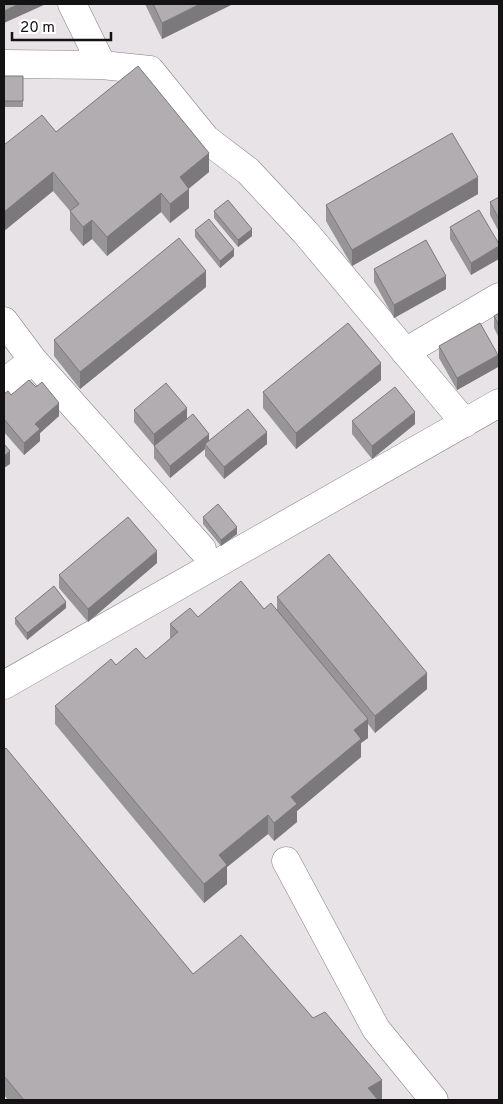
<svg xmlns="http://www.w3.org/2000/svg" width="503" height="1104" viewBox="0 0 503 1104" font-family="Overpass,sans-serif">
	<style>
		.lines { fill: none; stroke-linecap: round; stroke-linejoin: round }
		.minor-casing { stroke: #848184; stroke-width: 29 }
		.minor { stroke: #fff; stroke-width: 28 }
		.wall { fill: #989598 }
		.shaded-wall { fill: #7c797c }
		.building { fill: #b1adb1; stroke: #7c797c }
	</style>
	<rect width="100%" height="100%" fill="#e7e3e6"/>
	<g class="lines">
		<g class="minor-casing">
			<path id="minor" d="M72 4 102 65
				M4 64 102 65 150 70 206 139 248 171 305 232 465 423
				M4 321 33 360 202 549
				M405 352 499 297
				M4 383 33 360
				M4 685 499 403
				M286 861 376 1029 434 1100"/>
		</g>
		<use href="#minor" class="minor"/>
	</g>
	<path class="wall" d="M145 4H233L162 39Z
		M4 76H23V107H4Z
		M56 132 209 172 189 188V208L170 223 161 212 107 256 92 239 83 246 70 230V211L53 191 4 231V145Z
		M478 194 352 266 326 221V205Z
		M499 197V232L490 215V202Z
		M214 211 252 236 238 247 214 218Z
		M450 227 499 244 471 275 450 239Z
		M195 230 234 256 220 268 195 237Z
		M374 269 446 289 394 318 374 282Z
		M206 287 80 389 54 356V340Z
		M499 313V338L494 328V316Z
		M439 346 498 367 457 390 439 358Z
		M381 380 296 449 263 408V392Z
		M4 394 59 416 40 433V441L24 455 4 432Z
		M134 410 187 420 209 441 267 444 224 479 205 456V449L170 478 154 458V446L134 422Z
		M352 421 415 424 372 459 352 434Z
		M203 517 237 534 221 546 203 524Z
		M157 563 88 622 59 588V575Z
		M277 597 427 689 375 733 368 724V738L361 743V757L297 811V822L274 841 268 834 227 867V884L204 903 55 724V706L116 665 146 659 170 639V624L198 617 264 609 277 610Z
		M66 608 27 640 15 624V618Z
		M4 750 193 974 382 1099 380 1100H8L4 1095Z"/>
	<path class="shaded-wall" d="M19 4H46L4 23V11Z
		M200 4H233L162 39V23Z
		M209 153V172L180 196V177Z
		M53 172V191L4 231V212Z
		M478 177V194L352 266V250Z
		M189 189V208L170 223V204Z
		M161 193V212L107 256V237Z
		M92 220V239L83 246V227Z
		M252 229V236L238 247V240Z
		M499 246V259L471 275V263Z
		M234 249V256L220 268V261Z
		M206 271V287L80 389V372Z
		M446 276V289L394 318V305Z
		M5 339V356L4 357V340Z
		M498 355V367L457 390V378Z
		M381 363V380L296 449V433Z
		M59 403V416L40 433V441L24 455V443L35 424Z
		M187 408V420L154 446V434Z
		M415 412V424L372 459V446Z
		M267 432V444L224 479V467Z
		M209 434V446L205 444V449L170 478V466Z
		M10 451V464L4 468V456Z
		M237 527V534L221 546V540Z
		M157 551V563L88 622V609Z
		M66 602V608L27 640V633Z
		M427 673V689L375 733V716Z
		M368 719V738L361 743V757L297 811V822L274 841V823L291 797 354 730Z
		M268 815V834L227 867V884L204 903V884L219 855Z
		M382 1080V1099L380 1100H368V1088Z"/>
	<path class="building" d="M4 4H19L4 11Z
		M153 4H200L162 23Z
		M138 66 209 153 180 177 189 189 170 204 161 193 107 237 92 220 83 227 70 211 79 204 53 172 4 212V145L42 115 56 132Z
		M4 76H23V101H4Z
		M452 133 478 177 352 250 326 205Z
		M499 197V219L490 202Z
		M228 200 252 229 238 240 214 211Z
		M479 210 499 244V246L471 263 450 227Z
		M209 219 234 249 220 261 195 230Z
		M179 238 206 271 80 372 54 340Z
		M426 240 446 276 394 305 374 269Z
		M499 313V326L494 316Z
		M348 323 381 363 296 433 263 392Z
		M480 323 498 355 457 378 439 346Z
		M29 380 36 387 42 382 59 403 35 424 40 429 24 443 4 419V394L8 391 11 395Z
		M166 383 187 408 154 434 134 410Z
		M395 387 415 412 372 446 352 421Z
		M248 409 267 432 224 467 205 444Z
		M193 414 209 434 170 466 154 446Z
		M4 444 10 451 4 456Z
		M218 504 237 527 221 540 203 517Z
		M128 517 157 551 88 609 59 575Z
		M329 554 427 673 375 716 277 597Z
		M241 581 264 609 271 603 368 719 354 730 361 739 291 797 297 804 274 823 268 815 219 855 227 865 204 884 55 706 111 659 116 665 136 648 146 659 178 632 170 624 190 608 198 617Z
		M54 586 66 602 27 633 15 618Z
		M6 748 193 974 241 935 313 1018 325 1012 382 1080 368 1088 378 1100H24L4 1076V750Z"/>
	<rect width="503" height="1104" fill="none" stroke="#141314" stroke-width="10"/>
	<path d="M12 32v8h99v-8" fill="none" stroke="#141314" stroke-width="2.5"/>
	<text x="20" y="32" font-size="15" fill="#141314" stroke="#ffffff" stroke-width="4" paint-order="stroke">20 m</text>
</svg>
